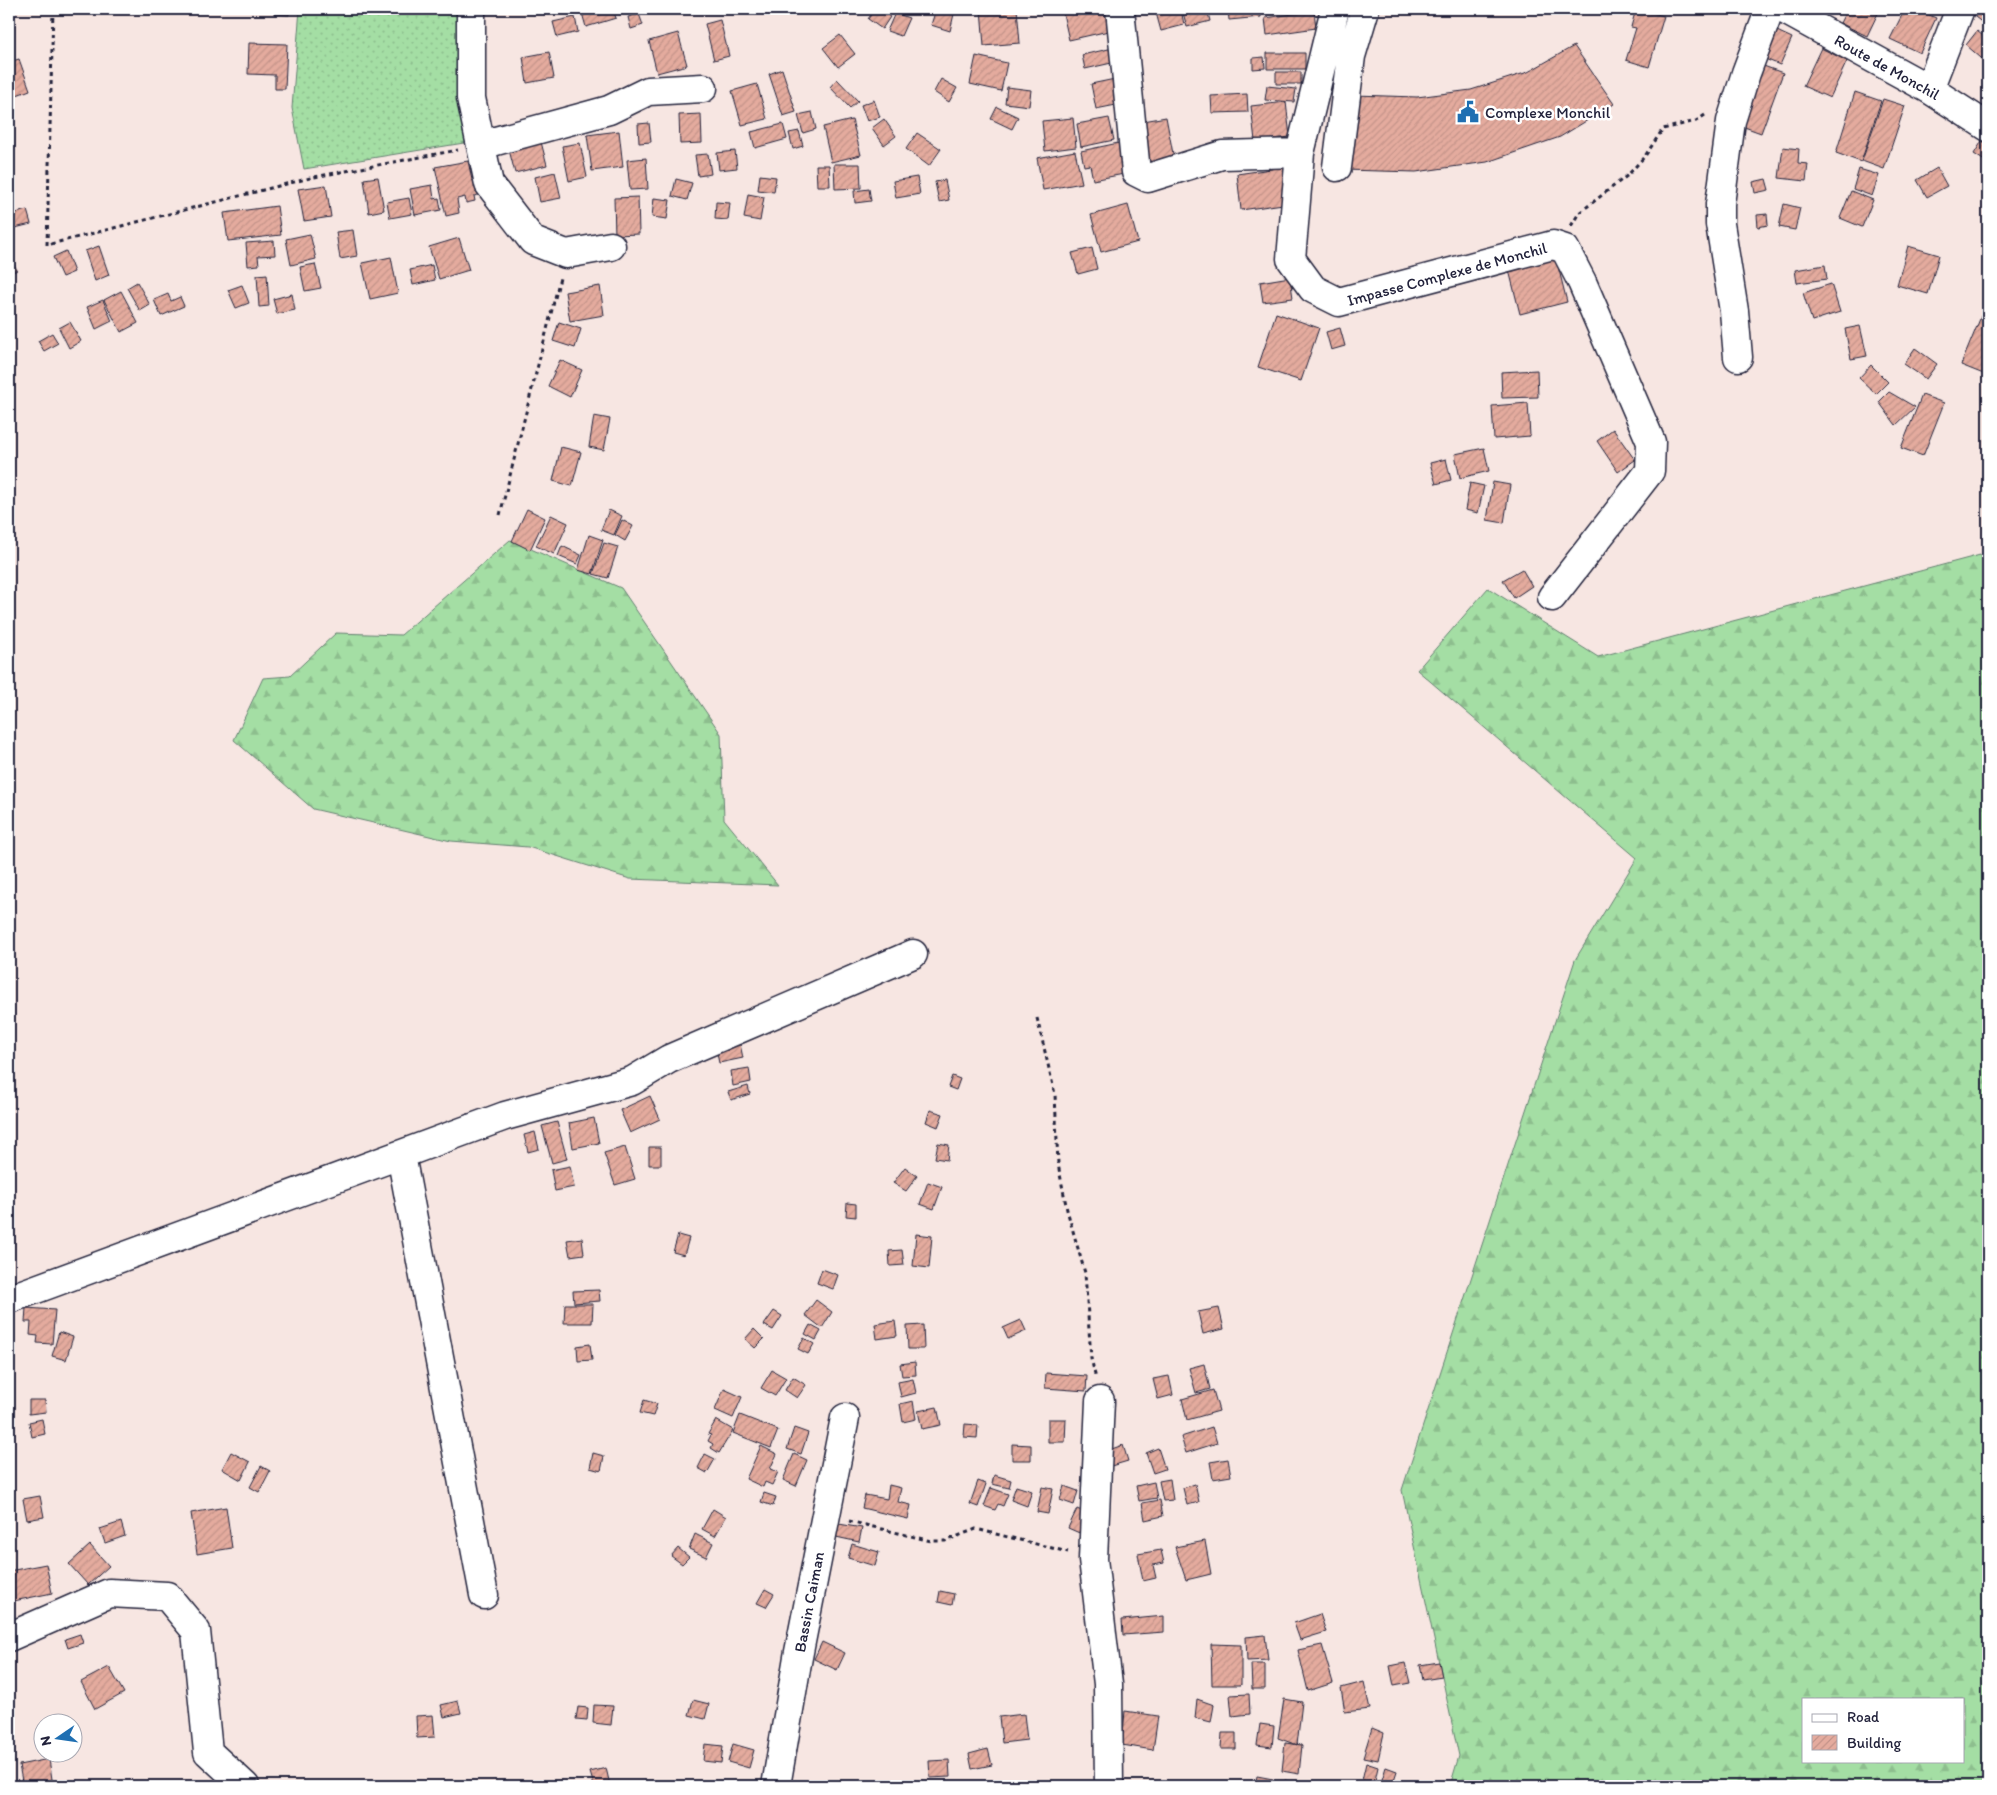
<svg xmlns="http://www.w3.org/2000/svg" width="1997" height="1795" viewBox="0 0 1997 1795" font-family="Itim,sans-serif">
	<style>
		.grass { fill: url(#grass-dots); stroke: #638070 }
		.forest { fill: url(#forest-firs); stroke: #638070; fill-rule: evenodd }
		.building { fill: url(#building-hatch); stroke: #22223b }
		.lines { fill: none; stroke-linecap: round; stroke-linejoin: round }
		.minor-casing { stroke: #22223b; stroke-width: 31 }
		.path { stroke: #22223b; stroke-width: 3; stroke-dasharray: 4 4; stroke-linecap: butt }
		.minor { stroke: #fff; stroke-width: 28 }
		.labels { text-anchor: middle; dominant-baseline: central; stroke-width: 5; stroke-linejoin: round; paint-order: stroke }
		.street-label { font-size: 16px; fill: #22223b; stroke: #fff }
		.poi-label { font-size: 16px; fill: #22223b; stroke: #fff; text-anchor: start }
	</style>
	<defs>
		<pattern id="grass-dots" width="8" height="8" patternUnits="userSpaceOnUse" patternTransform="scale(1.25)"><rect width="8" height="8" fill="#a4dea4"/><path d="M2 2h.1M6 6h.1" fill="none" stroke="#8dbe8e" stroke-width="1.8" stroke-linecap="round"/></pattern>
		<pattern id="forest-firs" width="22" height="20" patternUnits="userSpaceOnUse" patternTransform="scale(1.25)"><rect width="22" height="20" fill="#a4dea4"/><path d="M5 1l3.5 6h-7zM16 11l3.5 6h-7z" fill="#8dbe8e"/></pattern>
		<pattern id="building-hatch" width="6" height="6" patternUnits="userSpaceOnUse" patternTransform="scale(1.25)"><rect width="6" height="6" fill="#e4ab9e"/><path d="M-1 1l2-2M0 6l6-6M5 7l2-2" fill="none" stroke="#c39389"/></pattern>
	</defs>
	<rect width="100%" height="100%" fill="#f7e6e2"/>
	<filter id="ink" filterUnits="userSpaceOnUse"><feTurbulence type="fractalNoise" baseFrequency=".02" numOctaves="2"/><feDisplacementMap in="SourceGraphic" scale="10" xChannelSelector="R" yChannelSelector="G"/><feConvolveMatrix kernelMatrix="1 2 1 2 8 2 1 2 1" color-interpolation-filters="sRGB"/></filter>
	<g filter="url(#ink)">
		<path class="grass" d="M300 9H466L470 142 304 169 292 108Z"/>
		<path class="forest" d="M510 540 621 588 721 734 724 819 778 885 630 879 528 847 451 841 313 809 234 740 263 678 290 676 336 633 401 635Z
			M1980 555 1988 567V1786H1450L1459 1756 1402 1490 1575 960 1637 858 1417 670 1488 588 1598 657ZM1803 1699H1963V1761H1803Z"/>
		<path class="building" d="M274 9H289V15L274 14Z
			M584 9H613L616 18 586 27 582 13H585Z
			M875 9H879L890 17 882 29 868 19Z
			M936 9 954 14 950 31 931 25Z
			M981 9H1017L1020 43 984 46Z
			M1062 9H1108L1113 30 1069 40Z
			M1155 9H1181L1184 25 1161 31Z
			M1182 9H1207L1210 21 1187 27Z
			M1228 9H1261V17L1229 20Z
			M1636 9 1664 16 1649 67 1626 60 1636 28 1631 27Z
			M1847 9H1880L1867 36 1840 23Z
			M1905 9H1916L1936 18 1920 53 1890 39Z
			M1981 9H1988V27L1975 17Z
			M1314 11 1316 28 1267 35 1265 18Z
			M895 13 909 18 901 36 887 31Z
			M639 14 643 25 631 29 628 17Z
			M575 17 578 32 557 37 553 22Z
			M720 20 729 56 714 60 705 24Z
			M1777 31 1792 38 1780 65 1765 59Z
			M1977 31 1988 40V64L1966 45Z
			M678 33 687 65 657 73 649 41Z
			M840 35 855 54 838 67 823 48Z
			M249 43 287 44 285 89H275V75L248 74Z
			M1574 46 1614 104 1560 137 1487 162 1416 172 1344 170 1354 95 1417 97 1471 90 1528 72Z
			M1113 48 1116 62 1085 69 1082 55Z
			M1821 48 1847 61 1830 98 1803 86Z
			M549 52 554 78 527 83 523 57Z
			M1267 53H1305V69H1267Z
			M976 56 1007 63 1001 91 970 84Z
			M1264 57 1265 68 1253 69V58Z
			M19 59 30 90 9 98V62Z
			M1758 64 1783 73 1761 133 1736 124Z
			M782 69 796 112 783 116 769 74Z
			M1276 72H1301V84H1276Z
			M837 79 858 101 850 108 830 87Z
			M941 79 957 88 949 102 934 92Z
			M1115 79 1121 104 1096 109 1091 84Z
			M757 84 767 119 742 125 732 91Z
			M1267 86 1296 89 1294 102 1265 100Z
			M1007 87 1031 90 1029 106 1005 103Z
			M1855 92 1881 101 1861 162 1836 153Z
			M1247 94 1248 112 1212 113 1211 96Z
			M1883 99 1905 106 1884 169 1862 161Z
			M874 100 880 117 867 121 861 105Z
			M1286 102 1290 137 1255 141 1251 106Z
			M997 107 1018 117 1012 129 991 119Z
			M812 112 816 129 803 133 798 115Z
			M701 114 702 143 680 144 679 115Z
			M1166 117 1174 159 1146 164 1138 122Z
			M1073 118 1076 147 1045 151 1042 121Z
			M1109 118 1114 140 1081 147 1077 124Z
			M884 119 896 136 884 145 872 128Z
			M852 120 861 155 831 162 823 127Z
			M649 123 651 142 639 143 638 124Z
			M783 124 787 139 755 148 751 132Z
			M619 131 623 167 592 171 587 135Z
			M799 131 803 146 793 149 789 133Z
			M917 133 941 149 929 166 906 149Z
			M540 138 547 165 515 173 508 146Z
			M1982 141 1988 145V163L1974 154Z
			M1123 142 1129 173 1093 180 1090 165 1084 166 1081 151Z
			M580 143 587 177 569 181 562 146Z
			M1783 147 1799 149 1798 163 1808 164 1806 181 1779 178Z
			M735 151 737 168 719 170 717 153Z
			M1075 151 1082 183 1043 190 1037 158Z
			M708 154 711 174 698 176 695 155Z
			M646 158 648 189 630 190 627 160Z
			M468 161 472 180 479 179 482 194 474 196 475 201 466 203 465 197 457 199 459 213 446 216 435 167Z
			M834 164H860L861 188 835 189Z
			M816 165H829L830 186H817Z
			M1285 167 1290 203 1241 210 1237 174Z
			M1937 168 1947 186 1927 197 1917 180Z
			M1859 169 1879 175 1872 196 1853 189Z
			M555 172 561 198 540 202 535 177Z
			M760 175 776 177 774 192 758 190Z
			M378 177 384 210 369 213 364 179Z
			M917 177 920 194 896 198 893 181Z
			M676 179 692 183 687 200 672 196Z
			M1766 179 1769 190 1755 193 1753 182Z
			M945 180 949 200 939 202 935 182Z
			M326 185 331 217 304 221 298 189Z
			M432 185 434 199 439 198 441 210 415 215 410 189Z
			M869 189 871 201 855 203 854 191Z
			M1851 191 1873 200 1862 227 1840 218Z
			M748 194 764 197 760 221 744 218Z
			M638 197 639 234 615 235 614 198Z
			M409 198 412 214 390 218 387 202Z
			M654 198 670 200 667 219 652 217Z
			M716 202 730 203 728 220 715 219Z
			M1784 204 1800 208 1795 230 1779 227Z
			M1128 205 1138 242 1101 252 1091 215Z
			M277 206 281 235 228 241 224 213Z
			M27 210 31 224 11 229 9 215Z
			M1767 214 1768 225 1758 227 1757 215Z
			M353 230 357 256 340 259 336 232Z
			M310 234 316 259 291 265 286 239Z
			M459 238 469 270 439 279 429 247Z
			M274 241 275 255 258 256 259 265 248 266 246 243Z
			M99 246 109 275 95 281 85 251Z
			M1908 246 1939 255 1928 294 1897 285Z
			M1092 248 1097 269 1078 274 1072 253Z
			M66 251 74 272 62 277 53 257Z
			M9 255 17 270 9 274Z
			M391 257 398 293 370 299 362 263Z
			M1556 258 1567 302 1520 314 1509 270Z
			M315 264 321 288 305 291 300 267Z
			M432 265 435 280 413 285 410 270Z
			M1825 265 1827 279 1797 283 1795 270Z
			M267 274 269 306 259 307 257 275Z
			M1290 277 1293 298 1263 302 1260 282Z
			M137 282 150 305 140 311 127 288Z
			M1831 284 1840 312 1812 321 1803 293Z
			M242 285 249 303 236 308 228 290Z
			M600 286 604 315 570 321 565 292Z
			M121 291 138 323 121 332 104 300Z
			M168 294 171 301 180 297 184 306 161 316 154 300Z
			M292 294 295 310 277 314 273 299Z
			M103 300 112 321 96 329 87 307Z
			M1276 313 1319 328 1301 381 1258 367Z
			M1982 314 1988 317V369L1986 375 1961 365Z
			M70 322 81 341 69 348 59 328Z
			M559 322 581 329 575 348 553 341Z
			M1860 326 1867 356 1851 359 1845 329Z
			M1340 328 1345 346 1331 350 1326 332Z
			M52 333 58 343 44 351 38 341Z
			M1915 348 1937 364 1926 379 1904 364Z
			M560 360 582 370 570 397 548 386Z
			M1871 365 1888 382 1876 394 1859 378Z
			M1537 370 1538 397 1502 398 1501 372Z
			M1889 392 1915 407 1896 425 1879 402Z
			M1922 395 1944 403 1923 456 1901 448Z
			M1528 403 1530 436 1494 439 1492 406Z
			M594 416 610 419 604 450 589 447Z
			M1613 429 1635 460 1618 472 1597 441Z
			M561 447 581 452 572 486 553 481Z
			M1484 448 1489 471 1460 478 1455 454Z
			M1446 459 1451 480 1436 484 1430 463Z
			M1493 482 1510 485 1504 523 1487 520Z
			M1470 483 1484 486 1478 513 1465 510Z
			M527 509 545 518 530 550 512 541Z
			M609 510 622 516 614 535 601 530Z
			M551 515 568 523 554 554 536 546Z
			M622 520 633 526 625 541 615 535Z
			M589 535 603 540 592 574 578 570Z
			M604 543 618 547 608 578 593 574Z
			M562 546 581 555 577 564 558 556Z
			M1522 569 1532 586 1514 598 1503 580Z
			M740 1044 743 1058 719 1063 716 1049Z
			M749 1068 751 1082 733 1086 731 1071Z
			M952 1076 960 1079 956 1090 948 1087Z
			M748 1086 750 1094 731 1100 728 1092Z
			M650 1096 660 1119 630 1133 620 1110Z
			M930 1110 943 1114 938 1127 926 1122Z
			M594 1118 599 1143 573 1148 569 1123Z
			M557 1122 567 1159 552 1163 542 1126Z
			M535 1132 539 1149 528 1152 524 1135Z
			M938 1143 949 1145 947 1160 935 1158Z
			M625 1147 635 1179 615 1185 604 1153Z
			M649 1147H661V1165H649Z
			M570 1166 574 1187 555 1191 551 1170Z
			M905 1167 917 1176 906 1191 893 1183Z
			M928 1182 942 1187 934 1209 920 1204Z
			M847 1203 856 1204V1217L846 1216Z
			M916 1234 932 1236 929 1268 913 1266Z
			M678 1235 689 1238 684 1255 673 1252Z
			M582 1238 584 1254 570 1256 567 1240Z
			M902 1250 904 1265 890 1266 889 1251Z
			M822 1269 838 1275 833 1289 817 1283Z
			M599 1290 600 1301 574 1303 573 1291Z
			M816 1300 832 1312 822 1328 805 1315Z
			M565 1304H593L592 1323H564Z
			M26 1308 55 1310 52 1344 37 1343 38 1336 30 1335 31 1322H25Z
			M1219 1308 1224 1329 1203 1334 1198 1312Z
			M774 1311 782 1316 773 1330 764 1325Z
			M1021 1320 1026 1331 1008 1339 1003 1328Z
			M895 1321 897 1336 877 1339 875 1324Z
			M810 1325 821 1331 816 1340 805 1334Z
			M923 1325 924 1349H908L907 1326Z
			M754 1329 764 1339 755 1348 745 1339Z
			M59 1332 73 1337 66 1360 52 1356Z
			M804 1338 814 1344 808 1354 798 1349Z
			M590 1344 592 1360 578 1361 577 1346Z
			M915 1362 916 1375 902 1376 900 1364Z
			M1204 1364 1210 1389 1196 1393 1189 1368Z
			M772 1370 786 1378 775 1396 761 1388Z
			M1046 1373 1087 1376 1086 1391 1045 1388Z
			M1169 1376 1173 1395 1158 1399 1153 1379Z
			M793 1377 806 1385 797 1398 785 1390Z
			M913 1379 916 1393 901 1397 898 1382Z
			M724 1389 742 1397 733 1418 715 1410Z
			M1213 1390 1219 1411 1187 1420 1182 1399Z
			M29 1400H45L46 1412 29 1414Z
			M644 1400 657 1404 653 1416 640 1413Z
			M913 1401 916 1419 903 1422 900 1404Z
			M937 1407 941 1425 922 1429 918 1411Z
			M740 1415 778 1430 771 1448 733 1433Z
			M42 1419 45 1434 32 1437 29 1422Z
			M1048 1419H1066L1065 1442H1048Z
			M716 1420 733 1430 719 1453 711 1448 713 1444 708 1441 711 1435 708 1434Z
			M965 1424 978 1425 977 1438 964 1437Z
			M1212 1427 1217 1443 1186 1453 1181 1437Z
			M794 1428 808 1433 801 1454 787 1449Z
			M1012 1444 1031 1445V1460H1012Z
			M1123 1445 1128 1461 1111 1466 1106 1451Z
			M761 1446 777 1454 770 1469 778 1472 772 1485 765 1482 763 1487 746 1479Z
			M1158 1448 1165 1469 1153 1473 1146 1453Z
			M231 1452 250 1462 241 1480 222 1469Z
			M593 1453 604 1456 601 1471 590 1468Z
			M705 1454 715 1459 707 1473 698 1468Z
			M794 1454 807 1460 796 1486 783 1480Z
			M1228 1459 1231 1476 1213 1479 1210 1462Z
			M261 1466 270 1471 259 1492 250 1487Z
			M994 1475 1011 1480 1009 1488 992 1484Z
			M1170 1479 1173 1500 1163 1501 1159 1481Z
			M978 1481 986 1484 978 1507 970 1504Z
			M1154 1482 1157 1498 1139 1501 1136 1486Z
			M1195 1484 1199 1502 1187 1505 1183 1488Z
			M889 1485 901 1488 898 1502 911 1505 908 1519 862 1508 865 1495 887 1499Z
			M1016 1486 1032 1491 1027 1506 1011 1500Z
			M1064 1486 1078 1491 1074 1505 1060 1500Z
			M1042 1487 1053 1489 1048 1514 1037 1512Z
			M991 1488 1008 1494 1003 1506 998 1504 995 1510 984 1506Z
			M764 1493 776 1497 773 1506 761 1502Z
			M40 1496 44 1517 27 1520 23 1499Z
			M1160 1500 1163 1516 1145 1520 1142 1503Z
			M226 1507 232 1548 197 1554 191 1513Z
			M713 1509 726 1517 715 1536 702 1529Z
			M1077 1509 1093 1516 1084 1535 1068 1528Z
			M121 1522 125 1536 105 1543 100 1529Z
			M839 1524 862 1528 859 1542 836 1537Z
			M695 1534 713 1543 706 1557 689 1549Z
			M1205 1541 1211 1574 1186 1580 1175 1547Z
			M852 1544 879 1552 875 1566 848 1558Z
			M90 1545 109 1566 88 1585 69 1564Z
			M678 1548 689 1557 682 1564 671 1556Z
			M1161 1550 1164 1563 1153 1565 1156 1578 1143 1581 1138 1554Z
			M46 1564 52 1593 9 1602V1571Z
			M765 1589 774 1594 766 1607 757 1603Z
			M940 1591 954 1594 952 1605 938 1602Z
			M9 1605 14 1618 9 1620Z
			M1320 1614 1326 1632 1300 1640 1294 1623Z
			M1164 1616V1632L1123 1635 1122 1620Z
			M80 1634 83 1643 68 1648 65 1639Z
			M1265 1635 1268 1660 1247 1661 1246 1637Z
			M822 1642 845 1653 837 1670 814 1659Z
			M1211 1644 1241 1645V1685H1212Z
			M1322 1645 1333 1683 1308 1691 1298 1650Z
			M1439 1662 1442 1677 1423 1680 1420 1665Z
			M1405 1663 1410 1683 1394 1686 1390 1666Z
			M1251 1664H1265V1689H1252Z
			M109 1667 124 1693 95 1709 81 1682Z
			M1364 1682 1370 1709 1345 1712 1341 1688Z
			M1249 1694 1250 1714 1232 1716 1230 1695Z
			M1197 1699 1214 1705 1211 1722 1195 1718Z
			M1284 1699 1302 1702 1297 1745 1278 1738Z
			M693 1700 709 1704 705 1719 689 1715Z
			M458 1701 461 1713 444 1717 441 1705Z
			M594 1705 613 1706 611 1725 593 1723Z
			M578 1707 588 1708 587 1720 576 1719Z
			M1125 1711 1158 1716 1153 1750 1122 1745Z
			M1024 1714 1027 1740 1002 1743 999 1717Z
			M433 1715 435 1737 417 1738 416 1716Z
			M1260 1724 1274 1726 1272 1747 1257 1745Z
			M1372 1728 1384 1733 1378 1760 1363 1757Z
			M1222 1733H1236V1749H1221Z
			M1285 1743 1302 1745 1299 1774 1282 1771Z
			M705 1744 723 1746 721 1763 703 1761Z
			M733 1744 754 1750 749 1768 728 1762Z
			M988 1749 992 1765 972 1769 969 1754Z
			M49 1759 53 1786H23L19 1765Z
			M949 1760 950 1777 930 1778 929 1761Z
			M1366 1763 1378 1767 1374 1785 1362 1780Z
			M1386 1767 1397 1771 1392 1786H1380Z
			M606 1768 610 1785 594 1786 590 1772Z
			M1257 1776 1273 1779 1272 1786H1255Z
			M1285 1780 1296 1784V1786H1283Z"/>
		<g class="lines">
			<g class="minor-casing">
				<path id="minor" d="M471 9V98L489 184 533 241 566 254 611 246
					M1120 9 1136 172 1148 178 1222 155 1300 153
					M1335 9 1300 153 1291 259 1313 289 1339 302 1553 245 1565 249 1582 282 1651 442 1650 471 1552 597
					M1783 9 1929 89 1988 127
					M1929 89 1960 9
					M481 145 609 110 648 91 703 88
					M1337 167 1351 56 1365 9
					M1738 357 1734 311 1720 224V204L1731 121 1746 73 1770 9
					M401 1155 484 1595
					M9 1299 505 1116 632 1081 669 1059 913 954
					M1100 1401 1093 1559 1108 1684 1109 1786
					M9 1637 109 1593 167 1596 196 1631 208 1752 245 1786
					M776 1786 798 1657 845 1418"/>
			</g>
			<path class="path" d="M53 9 47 245 314 177 458 150
				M1571 226 1579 213 1628 175 1645 156 1663 129 1696 121 1708 113
				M500 515 560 278
				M1037 1018 1055 1094 1058 1164 1067 1210 1085 1273 1091 1358 1096 1379
				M849 1521 931 1541H945L976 1529 1068 1552"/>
			<use href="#minor" class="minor"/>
		</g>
	</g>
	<defs>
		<g id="civic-bare" transform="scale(1.725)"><path d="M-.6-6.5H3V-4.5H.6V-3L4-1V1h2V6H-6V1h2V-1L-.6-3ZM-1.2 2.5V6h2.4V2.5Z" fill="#1f6fb2" stroke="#fff" stroke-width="2.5" paint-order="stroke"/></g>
	</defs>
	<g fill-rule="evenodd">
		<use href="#civic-bare" x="1468" y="112"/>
	</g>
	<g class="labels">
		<g class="street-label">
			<text transform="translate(1887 67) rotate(29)">Route de Monchil</text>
			<text transform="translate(1447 274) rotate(-15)">Impasse Complexe de Monchil</text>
			<text transform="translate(809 1602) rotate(-79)">Bassin Caiman</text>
		</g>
		<g class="poi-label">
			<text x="1485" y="112">Complexe Monchil</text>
		</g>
	</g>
	<rect width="1997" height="1795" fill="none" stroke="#fff" stroke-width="30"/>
	<rect x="15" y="15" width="1967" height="1765" fill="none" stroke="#22223b" stroke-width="2" filter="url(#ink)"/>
	<rect x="1802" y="1698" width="162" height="65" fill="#ffffff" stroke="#a7a7b1"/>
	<rect x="1812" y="1714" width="25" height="8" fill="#ffffff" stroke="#a7a7b1"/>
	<text x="1847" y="1722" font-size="15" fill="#22223b">Road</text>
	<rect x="1812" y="1735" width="25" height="15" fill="url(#building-hatch)" stroke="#a7a7b1"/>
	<text x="1847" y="1748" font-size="15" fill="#22223b">Building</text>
	<g transform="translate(58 1738) rotate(257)"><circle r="24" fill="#ffffff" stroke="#a7a7b1"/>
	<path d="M0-4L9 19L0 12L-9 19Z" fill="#1f6fb2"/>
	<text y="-8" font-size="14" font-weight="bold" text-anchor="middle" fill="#22223b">N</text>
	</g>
</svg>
